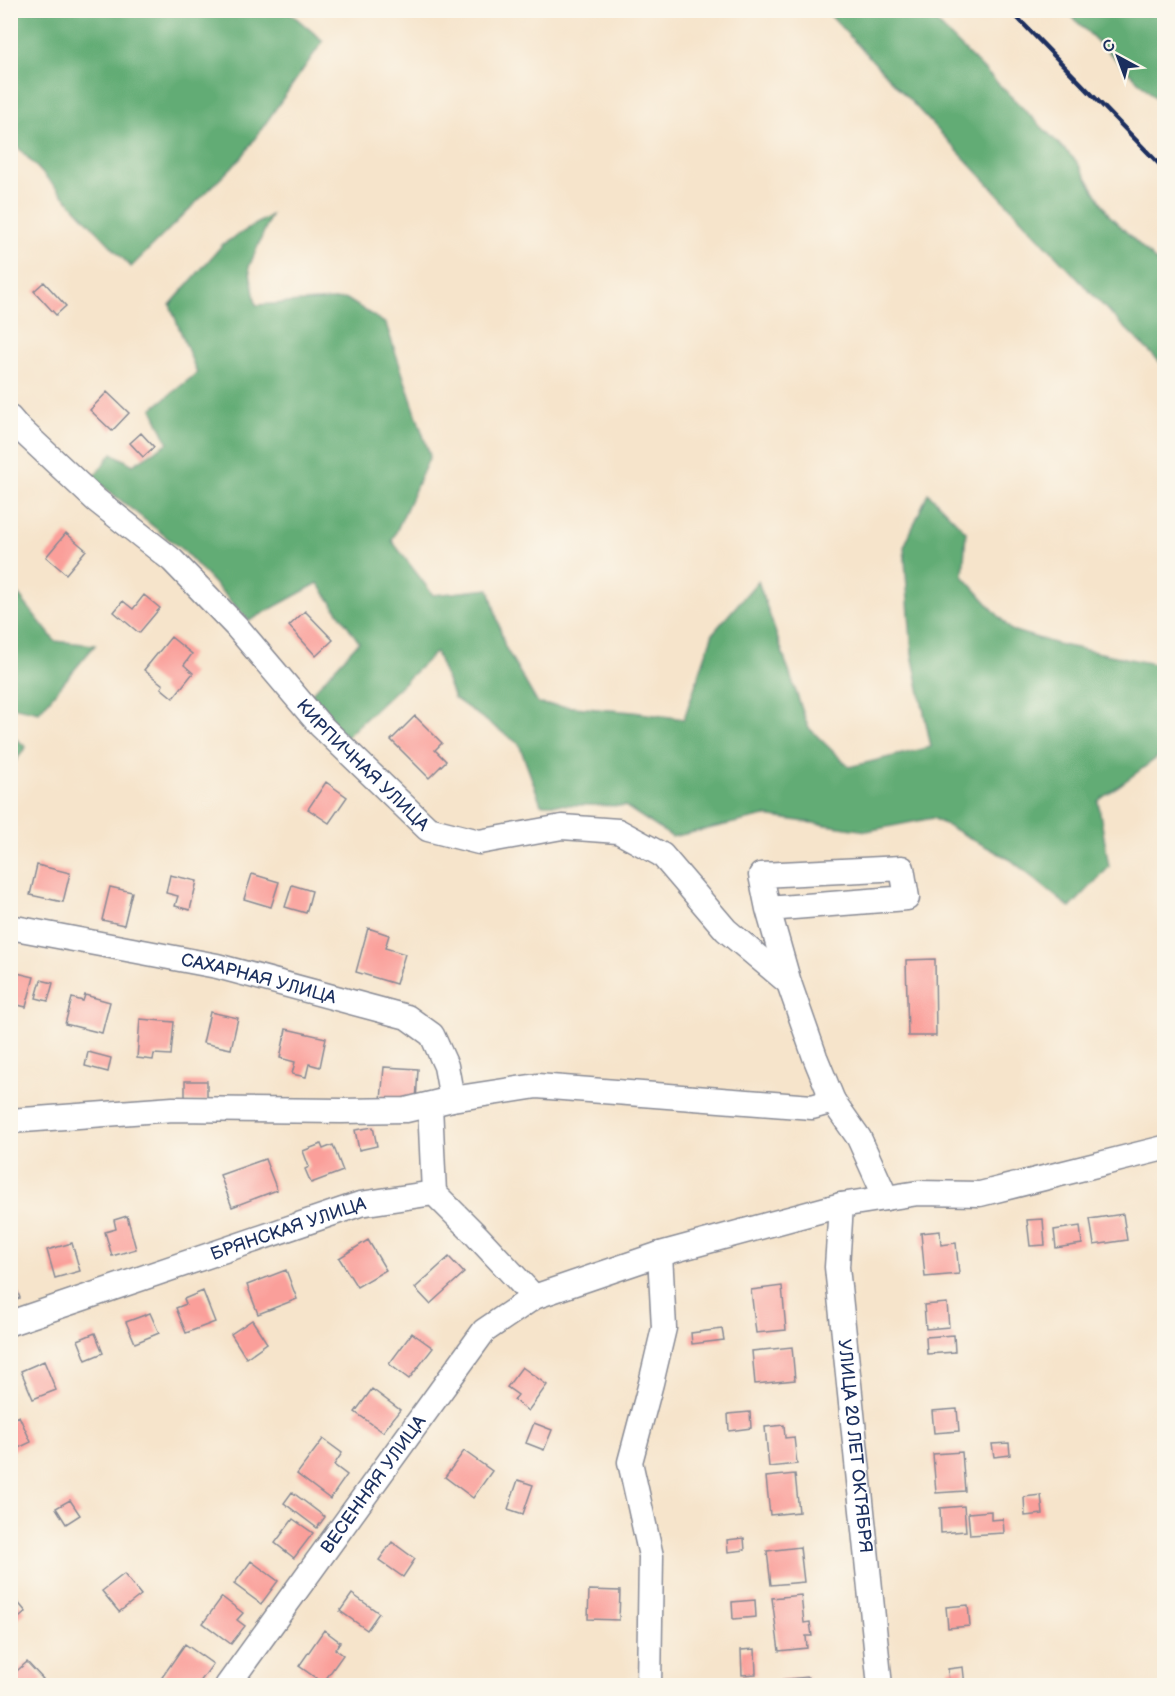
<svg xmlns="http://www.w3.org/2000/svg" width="1175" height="1696" viewBox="0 0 1175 1696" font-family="'Balsamiq Sans',sans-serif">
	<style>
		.forest { fill: #62ac75; stroke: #3e6e6a; stroke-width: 1.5 }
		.building { fill: #fa9f9a }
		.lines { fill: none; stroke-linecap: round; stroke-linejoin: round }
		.minor-casing { stroke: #888a94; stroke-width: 27 }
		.minor { stroke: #fff; stroke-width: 24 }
		.rail { stroke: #1b2f5e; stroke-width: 4.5 }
		.labels { text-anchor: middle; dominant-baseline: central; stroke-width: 5; stroke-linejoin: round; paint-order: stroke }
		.street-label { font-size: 18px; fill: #1b2f5e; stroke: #fbf7ec }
	</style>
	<rect width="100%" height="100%" fill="#fbf7ec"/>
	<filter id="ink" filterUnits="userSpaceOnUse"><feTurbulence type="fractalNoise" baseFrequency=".0167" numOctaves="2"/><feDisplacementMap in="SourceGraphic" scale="12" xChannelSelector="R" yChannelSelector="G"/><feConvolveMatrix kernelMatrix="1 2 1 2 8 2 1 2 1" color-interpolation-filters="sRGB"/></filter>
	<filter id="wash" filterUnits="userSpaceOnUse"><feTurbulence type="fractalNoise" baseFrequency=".008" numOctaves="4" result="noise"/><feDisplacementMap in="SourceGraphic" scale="24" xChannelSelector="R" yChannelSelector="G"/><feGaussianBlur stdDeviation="1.35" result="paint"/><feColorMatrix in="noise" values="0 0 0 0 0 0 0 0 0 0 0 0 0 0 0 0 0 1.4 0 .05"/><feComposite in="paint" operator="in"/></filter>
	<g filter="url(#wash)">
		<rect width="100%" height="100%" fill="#f6e4cb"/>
		<path class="forest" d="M11 10 288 11 323 41 242 157 131 267 11 140Z
			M826 11H925L1077 162 1109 215 1164 269V366L1108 311Z
			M1066 11H1164V106Z
			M271 215 249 267 256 305 347 299 386 324 430 456 392 541 433 595 489 589 505 647 538 704 633 712 684 719 713 633 758 581 808 727 849 767 931 747 912 654 904 547 928 493 966 532 963 576 1011 630 1057 644 1164 666V719L1162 754 1098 801 1109 867 1070 908 1011 860 933 818 867 831 765 816 672 837 625 806 541 804 519 744 454 698 436 652 344 739 310 695 359 642 318 583 249 621 185 552 93 478 112 453 133 465 168 443 152 409 197 373 170 305 223 244Z
			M10 589 17 593 55 641 95 645 39 712 11 706Z
			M11 735 26 747 11 767H10Z"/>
		<g id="blocks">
			<path class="building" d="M44 282 66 306 56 315 34 291Z
				M107 392 129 413 112 431 90 410Z
				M141 433 154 447 143 457 130 443Z
				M66 533 86 550 66 574 46 557Z
				M144 595 160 608 139 633 114 612 123 601 133 609Z
				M305 611 333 640 316 656 289 626Z
				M171 637 192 654 184 665 193 673 173 698 161 688 163 685 144 670Z
				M415 716 442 743 435 750 446 761 429 778 391 740Z
				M326 782 347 797 329 823 308 809Z
				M37 865 70 873 63 902 30 895Z
				M252 874 279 882 271 907 244 899Z
				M170 875 197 881 190 910 175 906 178 896 166 893Z
				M292 885 312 891 306 913 285 907Z
				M110 887 132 892 124 925 102 920Z
				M368 928 389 935 385 948 405 954 396 984 356 972Z
				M935 959 936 1036H908L906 960Z
				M13 972 34 977 26 1007 10 1003V981Z
				M41 980 53 983 48 1001 36 998Z
				M85 995 110 1002 102 1033 65 1024 72 998 83 1001Z
				M210 1012 238 1018 231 1049 203 1043Z
				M140 1019 174 1022 171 1055 154 1054 153 1060 137 1058Z
				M286 1029 326 1038 320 1067 309 1064 306 1077 292 1074 295 1062 280 1058Z
				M88 1052 111 1058 108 1072 85 1066Z
				M384 1067 418 1069 416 1102 381 1100Z
				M185 1081H207V1101H185Z
				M373 1127 377 1146 359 1150 355 1130Z
				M321 1144 323 1149 333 1145 343 1171 311 1183 305 1169 309 1167 303 1151Z
				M265 1159 277 1190 232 1207 220 1175Z
				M1123 1214 1127 1240 1094 1245 1090 1219Z
				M127 1216 136 1249 112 1256 105 1232 116 1229 114 1220Z
				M1043 1219 1045 1245 1030 1246 1027 1220Z
				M1080 1226 1082 1244 1056 1248 1054 1230Z
				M940 1231 941 1245 956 1243 959 1274 925 1277 921 1233Z
				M368 1240 386 1270 357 1287 339 1258Z
				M72 1243 80 1271 55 1278 47 1250Z
				M449 1257 464 1273 430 1304 415 1288Z
				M10 1270 20 1298 10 1301Z
				M286 1270 297 1299 258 1314 247 1285Z
				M782 1286 786 1330 756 1333 751 1290Z
				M203 1291 215 1322 186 1333 176 1308 186 1304 184 1299Z
				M947 1303 949 1327 926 1329 924 1305Z
				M150 1313 159 1333 135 1343 126 1322Z
				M252 1320 267 1343 246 1358 231 1334Z
				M722 1329 724 1340 692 1344 691 1333Z
				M95 1333 103 1353 86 1360 78 1340Z
				M412 1333 433 1348 409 1379 389 1364Z
				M954 1335 955 1352 927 1354 926 1337Z
				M792 1347 795 1380 755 1384 752 1351Z
				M44 1361 56 1390 33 1399 21 1371Z
				M522 1367 547 1385 528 1411 514 1400 518 1395 507 1387Z
				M372 1389 400 1410 383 1432 355 1412Z
				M957 1409 959 1431 934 1433 932 1411Z
				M750 1412 751 1428 729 1431 728 1414Z
				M19 1416 31 1442 10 1452V1420Z
				M534 1423 552 1430 544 1450 526 1443Z
				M784 1425 785 1438 794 1437 797 1464 769 1467 765 1427Z
				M323 1439 342 1453 334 1465 347 1475 330 1499 297 1474Z
				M1009 1443 1010 1455 994 1457 992 1444Z
				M464 1451 492 1471 473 1498 445 1477Z
				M962 1452 965 1491 936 1493 933 1454Z
				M795 1474 799 1512 770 1515 766 1477Z
				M518 1480 533 1485 523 1514 508 1509Z
				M292 1492 325 1517 317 1528 284 1503Z
				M1041 1495 1043 1514 1025 1516 1024 1497Z
				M70 1500 80 1515 66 1524 56 1508Z
				M964 1506 966 1531 941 1533 940 1508Z
				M991 1511V1520L1003 1519 1004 1533 970 1535 968 1513Z
				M293 1519 313 1533 294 1558 275 1543Z
				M744 1538 745 1550 728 1552 727 1540Z
				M392 1542 415 1559 403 1577 379 1560Z
				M800 1547 804 1582 771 1585 767 1551Z
				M251 1561 278 1581 261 1604 234 1584Z
				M124 1574 141 1595 119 1612 102 1591Z
				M589 1590 620 1591 619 1620 588 1619Z
				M352 1594 379 1613 367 1630 340 1611Z
				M801 1595 804 1623 810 1622 812 1636H806L807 1648 779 1651 772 1598Z
				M222 1597 243 1613 237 1620 245 1626 231 1644 203 1623Z
				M16 1600 26 1612 15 1621 10 1616V1604Z
				M755 1600 756 1617 733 1619 732 1602Z
				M968 1605 970 1626 948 1628 946 1607Z
				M324 1630 340 1642 335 1649 343 1655 323 1683 299 1666Z
				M185 1644 213 1664 197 1686H156Z
				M755 1649 756 1674 742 1675 741 1650Z
				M27 1662 43 1679 35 1686H10V1677Z
				M963 1667 965 1686H949L948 1669Z
				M808 1677 809 1686H780L779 1680Z"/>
		</g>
	</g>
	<g filter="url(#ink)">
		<use href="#blocks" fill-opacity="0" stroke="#888a94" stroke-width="1.5"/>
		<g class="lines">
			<g class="minor-casing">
				<g id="minor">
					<path id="s1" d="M10 418 16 425 96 500 172 560 236 626 320 725 428 829 479 842 562 827 618 831 662 855 726 930 789 983 815 1057 833 1101"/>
					<path d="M768 909 907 898 902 868 761 875 768 909 789 983"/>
					<path id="s2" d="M10 927 217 966 407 1017 432 1035 446 1066 452 1099"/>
					<path d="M430 1105 434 1193"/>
					<path d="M10 1121 173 1109 341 1111 406 1110 452 1099 537 1086 812 1107 833 1101 859 1138 886 1198"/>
					<path id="s3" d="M841 1205 837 1267 880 1686"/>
					<path id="s4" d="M10 1323 360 1204 434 1193 477 1236 534 1297"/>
					<path id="s5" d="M227 1686 484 1331 534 1297 660 1254 841 1205 918 1193 980 1194 1164 1148"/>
					<path d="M649 1686 651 1556 630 1462 651 1383 664 1328 660 1254"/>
				</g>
			</g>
			<use href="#minor" class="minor"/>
			<path class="rail" d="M1010 10 1164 169"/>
		</g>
	</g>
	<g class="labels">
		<g class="street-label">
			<text stroke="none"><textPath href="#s1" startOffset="496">КИРПИЧНАЯ УЛИЦА</textPath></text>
			<text stroke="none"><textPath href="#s2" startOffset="254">САХАРНАЯ УЛИЦА</textPath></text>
			<text stroke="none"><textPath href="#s4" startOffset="294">БРЯНСКАЯ УЛИЦА</textPath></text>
			<text stroke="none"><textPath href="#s3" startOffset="242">УЛИЦА 20 ЛЕТ ОКТЯБРЯ</textPath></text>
			<text stroke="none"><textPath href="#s5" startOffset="249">ВЕСЕННЯЯ УЛИЦА</textPath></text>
		</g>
	</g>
	<rect width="1175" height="1696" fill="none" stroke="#fbf7ec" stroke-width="36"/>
	<g transform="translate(1118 57) rotate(319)" stroke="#fbf7ec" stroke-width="4.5" paint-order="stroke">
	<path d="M0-4.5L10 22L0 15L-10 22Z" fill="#1b2f5e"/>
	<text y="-9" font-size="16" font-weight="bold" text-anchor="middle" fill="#1b2f5e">С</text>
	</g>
</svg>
